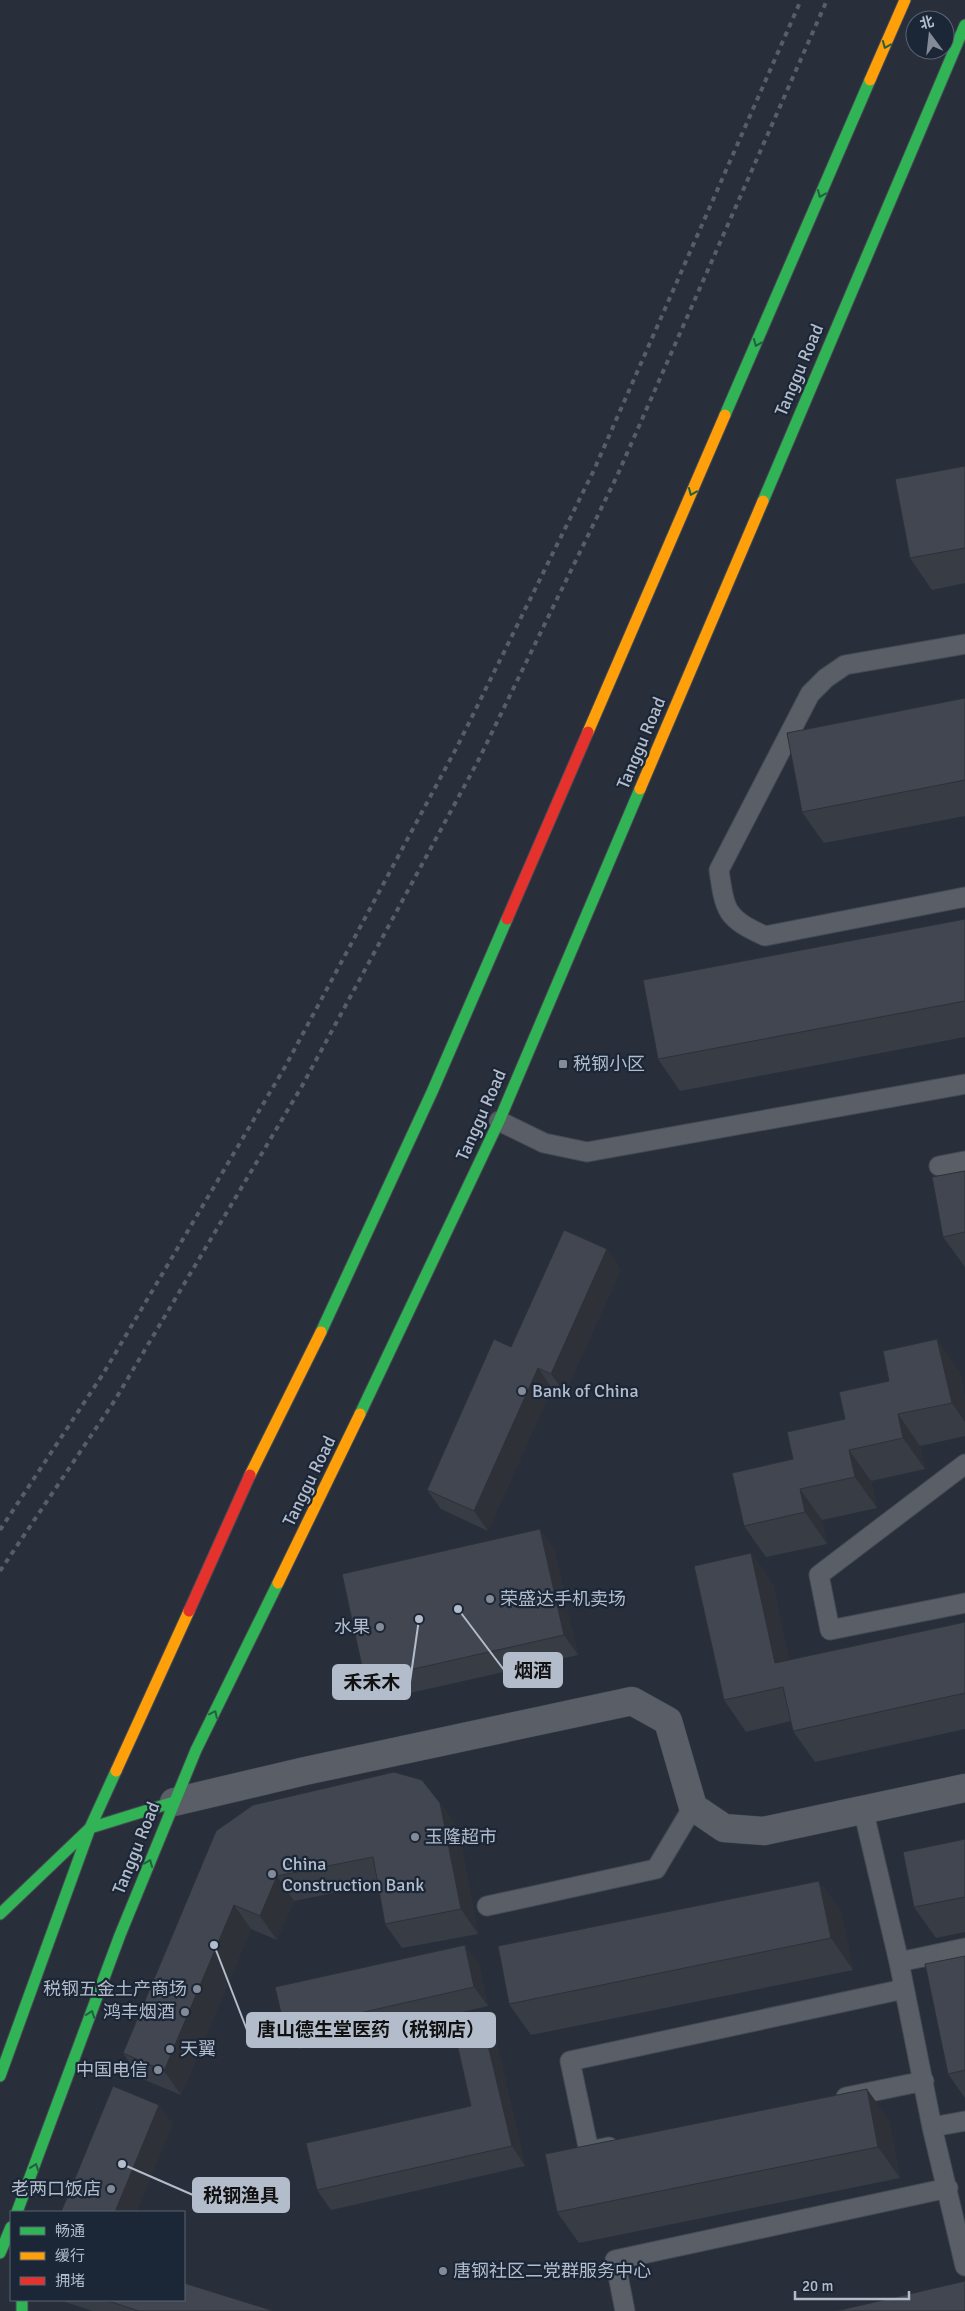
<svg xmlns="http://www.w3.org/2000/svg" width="965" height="2311" viewBox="0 0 965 2311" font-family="Signika,'Noto Sans SC',sans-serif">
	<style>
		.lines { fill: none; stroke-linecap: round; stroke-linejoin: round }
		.lane-casing { stroke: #454a53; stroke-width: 21 }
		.street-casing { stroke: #454a53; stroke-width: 29 }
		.fast-casing { stroke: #454a53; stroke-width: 13 }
		.slow-casing { stroke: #454a53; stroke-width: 13 }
		.jam-casing { stroke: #454a53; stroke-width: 13 }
		.lane { stroke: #5a5f67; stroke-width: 19 }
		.street { stroke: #5a5f67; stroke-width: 28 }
		.fast { stroke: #30b455; stroke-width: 11 }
		.slow { stroke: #ff9f0a; stroke-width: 11 }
		.jam { stroke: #e5322d; stroke-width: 11 }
		.rail { stroke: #585d66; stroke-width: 4; stroke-dasharray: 5 5; stroke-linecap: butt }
		.wall { fill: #383c45 }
		.shaded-wall { fill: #2e3138 }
		.building { fill: #414650; stroke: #2e3138 }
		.oneway { stroke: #235f42 }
		.poi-dot { fill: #838b98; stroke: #1b2636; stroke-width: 2 }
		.labels { text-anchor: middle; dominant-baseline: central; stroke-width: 4.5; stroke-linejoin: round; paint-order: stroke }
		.street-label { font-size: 18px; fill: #b3bccb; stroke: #1b2636 }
		.poi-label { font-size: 18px; fill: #b3bccb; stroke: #1b2636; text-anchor: start }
		.leader { fill: none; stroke: #b3bccb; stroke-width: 2 }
		.callout-dot { fill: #b3bccb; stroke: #1b2636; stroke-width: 2 }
		.callout { fill: #b3bccb; stroke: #b3bccb; stroke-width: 2 }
		.callout-label { font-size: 19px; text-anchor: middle; font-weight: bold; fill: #111 }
	</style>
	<rect width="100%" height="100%" fill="#292f3a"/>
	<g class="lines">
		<g class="lane-casing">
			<path id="lane" d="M965 644 845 665 826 678 810 694 719 870C725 912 726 918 765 936L965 897
				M499 1121 544 1143 587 1152 965 1084
				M939 1166 965 1161
				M965 1464 819 1575 830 1630 965 1603
				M863 1809 899 1962 932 2127 965 2266
				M487 1906 656 1869 693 1807
				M899 1962 965 1948
				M846 2097 924 2081
				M932 2127 965 2121
				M609 2147 589 2151 570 2061 904 1989
				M625 2311 615 2260 948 2188"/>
		</g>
		<g class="street-casing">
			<path id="street" d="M174 1802 305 1771 632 1701 668 1721 693 1807 724 1828 764 1831 965 1788"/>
		</g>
		<g class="fast-casing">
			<path id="fast" d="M725 415 870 80
				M763 501 965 25
				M321 1332 432 1092 507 919
				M360 1414 499 1121 640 789
				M0 1914 90 1828 174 1802
				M0 2076 90 1828 116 1771
				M17 2212 120 1935 196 1750 278 1583
				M0 2253 11 2227
				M22 2300V2311"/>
		</g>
		<g class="slow-casing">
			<path id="slow" d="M870 80 905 0
				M588 732 725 415
				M640 789 763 501
				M250 1475 321 1332
				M278 1583 360 1414
				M116 1771 189 1611"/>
		</g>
		<g class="jam-casing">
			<path id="jam" d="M507 919 588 732
				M189 1611 250 1475"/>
		</g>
		<use href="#lane" class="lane"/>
		<use href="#street" class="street"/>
		<use href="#fast" class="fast"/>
		<use href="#slow" class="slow"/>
		<use href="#jam" class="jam"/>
		<path class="rail" d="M0 1530 103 1374 285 1067 458 745 594 470 801 0
			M0 1571 115 1400 302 1086 478 761 617 476 827 0"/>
	</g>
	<path class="wall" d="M965 466V583L932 590 910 558Z
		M965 698V816L824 843 802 812Z
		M965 919V1037L680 1091 658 1059Z
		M965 1171V1267L943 1237Z
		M621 1269 565 1393 552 1388 488 1531 441 1509 427 1490 511 1347Z
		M959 1370 965 1397V1436L920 1446 925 1469 871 1481 877 1508 822 1520 827 1544 766 1557 744 1526 793 1459 845 1419Z
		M554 1549 578 1655 379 1700 365 1680Z
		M751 1553 773 1584 789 1660 965 1622V1729L815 1762 793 1731 791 1721 746 1732 724 1700Z
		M440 1803 458 1828 478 1934 402 1948 385 1924 378 1884 294 1901 277 1940 251 1929 181 2095 140 2078 123 2053 253 1805Z
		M965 1839V1932L936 1938 914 1907Z
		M819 1881 841 1912 853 1970 531 2035 509 2004Z
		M465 1945 479 1965 488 2006 299 2049 285 2030Z
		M965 1956V2098L948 2074Z
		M480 2011 494 2031 525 2166 331 2210 317 2190 471 2106Z
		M889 2120 900 2178 579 2243 557 2212Z
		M59 2300H184L274 2311H93Z"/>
	<path class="shaded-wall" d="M607 1249 621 1269 565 1393 551 1374Z
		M937 1339 959 1370 965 1397V1422L952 1403Z
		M538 1368 552 1388 488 1531 474 1511Z
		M898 1414 920 1446 925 1469 903 1438Z
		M849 1450 871 1481 877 1508 855 1477Z
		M800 1489 822 1520 827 1544 805 1512Z
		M540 1529 554 1549 578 1655 564 1635Z
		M751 1553 773 1584 797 1694 775 1663Z
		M440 1803 458 1828 478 1934 461 1909Z
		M277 1876 294 1901 277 1940 260 1916Z
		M819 1881 841 1912 853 1970 831 1938Z
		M234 1905 251 1929 181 2095 164 2071Z
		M465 1945 479 1965 488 2006 474 1987Z
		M480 2011 494 2031 525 2166 512 2146Z
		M867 2089 889 2120 900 2178 878 2147Z
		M159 2105 173 2124 137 2212H115Z"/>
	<path class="building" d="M965 466V548L910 558 895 479Z
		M965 698V780L802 812 787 733Z
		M965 919V1001L658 1059 643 980Z
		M965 1171V1232L943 1237 932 1177Z
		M564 1230 607 1249 551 1374 538 1368 474 1511 427 1490 494 1339 511 1347Z
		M937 1339 952 1403 898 1414 903 1438 849 1450 855 1477 800 1489 805 1512 744 1526 732 1473 793 1459 787 1432 845 1419 839 1392 889 1381 883 1351Z
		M540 1529 564 1635 365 1680 342 1574Z
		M751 1553 775 1663 965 1622V1693L793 1731 783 1687 724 1700 694 1566Z
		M394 1772 422 1780 440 1803 461 1909 385 1924 373 1857 277 1876 260 1916 234 1905 164 2071 123 2053 216 1831 253 1805Z
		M965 1839V1897L914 1907 903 1852Z
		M819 1881 831 1938 509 2004 498 1946Z
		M465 1945 474 1987 285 2030 275 1987Z
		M965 1956V2070L948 2074 925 1964Z
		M480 2011 512 2146 317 2190 306 2143 471 2106 451 2017Z
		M113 2086 159 2105 115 2212H61Z
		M867 2089 878 2147 557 2212 545 2154Z
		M965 2281V2311H836Z
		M184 2283 274 2311H139L105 2300H184Z"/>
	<defs><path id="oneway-chevron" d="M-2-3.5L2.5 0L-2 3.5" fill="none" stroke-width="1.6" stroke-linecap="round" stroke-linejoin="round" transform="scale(1.25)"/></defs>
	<g class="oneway">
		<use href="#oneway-chevron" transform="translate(886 45) rotate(113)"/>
		<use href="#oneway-chevron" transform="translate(821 194) rotate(113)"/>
		<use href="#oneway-chevron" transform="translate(757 343) rotate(113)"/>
		<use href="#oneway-chevron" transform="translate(692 492) rotate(113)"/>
		<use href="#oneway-chevron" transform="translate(214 1714) rotate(-64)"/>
		<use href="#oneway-chevron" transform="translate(149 1863) rotate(-68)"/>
		<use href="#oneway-chevron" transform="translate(91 2014) rotate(-70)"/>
		<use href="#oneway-chevron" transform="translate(35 2167) rotate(-70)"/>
	</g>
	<g class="poi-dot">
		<rect x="558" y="1059" width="10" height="10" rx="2.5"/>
		<circle cx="522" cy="1391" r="5"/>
		<circle cx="490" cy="1599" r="5"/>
		<circle cx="380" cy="1627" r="5"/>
		<circle cx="415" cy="1837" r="5"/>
		<circle cx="272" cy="1874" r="5"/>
		<circle cx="197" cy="1989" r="5"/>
		<circle cx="185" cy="2012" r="5"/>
		<circle cx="170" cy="2049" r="5"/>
		<circle cx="158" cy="2070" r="5"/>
		<circle cx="111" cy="2189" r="5"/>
		<circle cx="443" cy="2271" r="5"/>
	</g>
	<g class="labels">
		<g class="street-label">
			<text transform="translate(799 370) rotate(-67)">Tanggu Road</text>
			<text transform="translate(641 743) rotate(-67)">Tanggu Road</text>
			<text transform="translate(481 1115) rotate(-66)">Tanggu Road</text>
			<text transform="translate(309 1481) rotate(-64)">Tanggu Road</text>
			<text transform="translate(136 1848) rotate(-68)">Tanggu Road</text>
		</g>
		<g class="poi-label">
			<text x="573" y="1064">税钢小区</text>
			<text x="532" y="1391">Bank of China</text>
			<text x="500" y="1599">荣盛达手机卖场</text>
			<text x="370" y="1627" text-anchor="end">水果</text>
			<text x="425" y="1837">玉隆超市</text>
			<text x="282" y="1864">China<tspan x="282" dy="21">Construction Bank</tspan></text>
			<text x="187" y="1989" text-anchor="end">税钢五金土产商场</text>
			<text x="175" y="2012" text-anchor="end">鸿丰烟酒</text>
			<text x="180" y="2049">天翼</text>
			<text x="148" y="2070" text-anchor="end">中国电信</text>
			<text x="101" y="2189" text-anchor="end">老两口饭店</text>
			<text x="453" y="2271">唐钢社区二党群服务中心</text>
		</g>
	</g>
	<path class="leader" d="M458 1609L504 1670M419 1619L410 1682M214 1945L247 2030M122 2164L193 2195"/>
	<g class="callout-dot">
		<circle cx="458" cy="1609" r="5"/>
		<circle cx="419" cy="1619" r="5"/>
		<circle cx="214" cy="1945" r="5"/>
		<circle cx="122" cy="2164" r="5"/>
	</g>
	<g class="callout">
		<rect x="504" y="1653" width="58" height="34" rx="5"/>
		<rect x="333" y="1665" width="77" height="34" rx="5"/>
		<rect x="247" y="2013" width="248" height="34" rx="5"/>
		<rect x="193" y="2178" width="96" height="34" rx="5"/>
	</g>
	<g class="callout-label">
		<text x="533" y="1677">烟酒</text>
		<text x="372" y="1689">禾禾木</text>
		<text x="371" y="2036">唐山德生堂医药（税钢店）</text>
		<text x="241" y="2202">税钢渔具</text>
	</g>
	<rect x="10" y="2211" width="175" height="90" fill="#1b2636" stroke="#586272"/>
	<rect x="20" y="2227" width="25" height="8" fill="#30b455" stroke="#586272"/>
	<text x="55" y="2236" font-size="15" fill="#b3bccb">畅通</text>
	<rect x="20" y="2252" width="25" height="8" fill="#ff9f0a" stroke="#586272"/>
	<text x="55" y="2261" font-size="15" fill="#b3bccb">缓行</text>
	<rect x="20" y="2277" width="25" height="8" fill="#e5322d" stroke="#586272"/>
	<text x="55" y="2286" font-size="15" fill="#b3bccb">拥堵</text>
	<g transform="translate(930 35) rotate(345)"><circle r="24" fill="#1b2636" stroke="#586272"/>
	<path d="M0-4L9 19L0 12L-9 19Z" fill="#838b98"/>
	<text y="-8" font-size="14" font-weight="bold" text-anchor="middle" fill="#b3bccb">北</text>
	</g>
	<path d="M795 2291v8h114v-8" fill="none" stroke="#b3bccb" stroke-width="2.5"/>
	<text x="802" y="2291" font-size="15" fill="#b3bccb" stroke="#1b2636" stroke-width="4" paint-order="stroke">20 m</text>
</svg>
